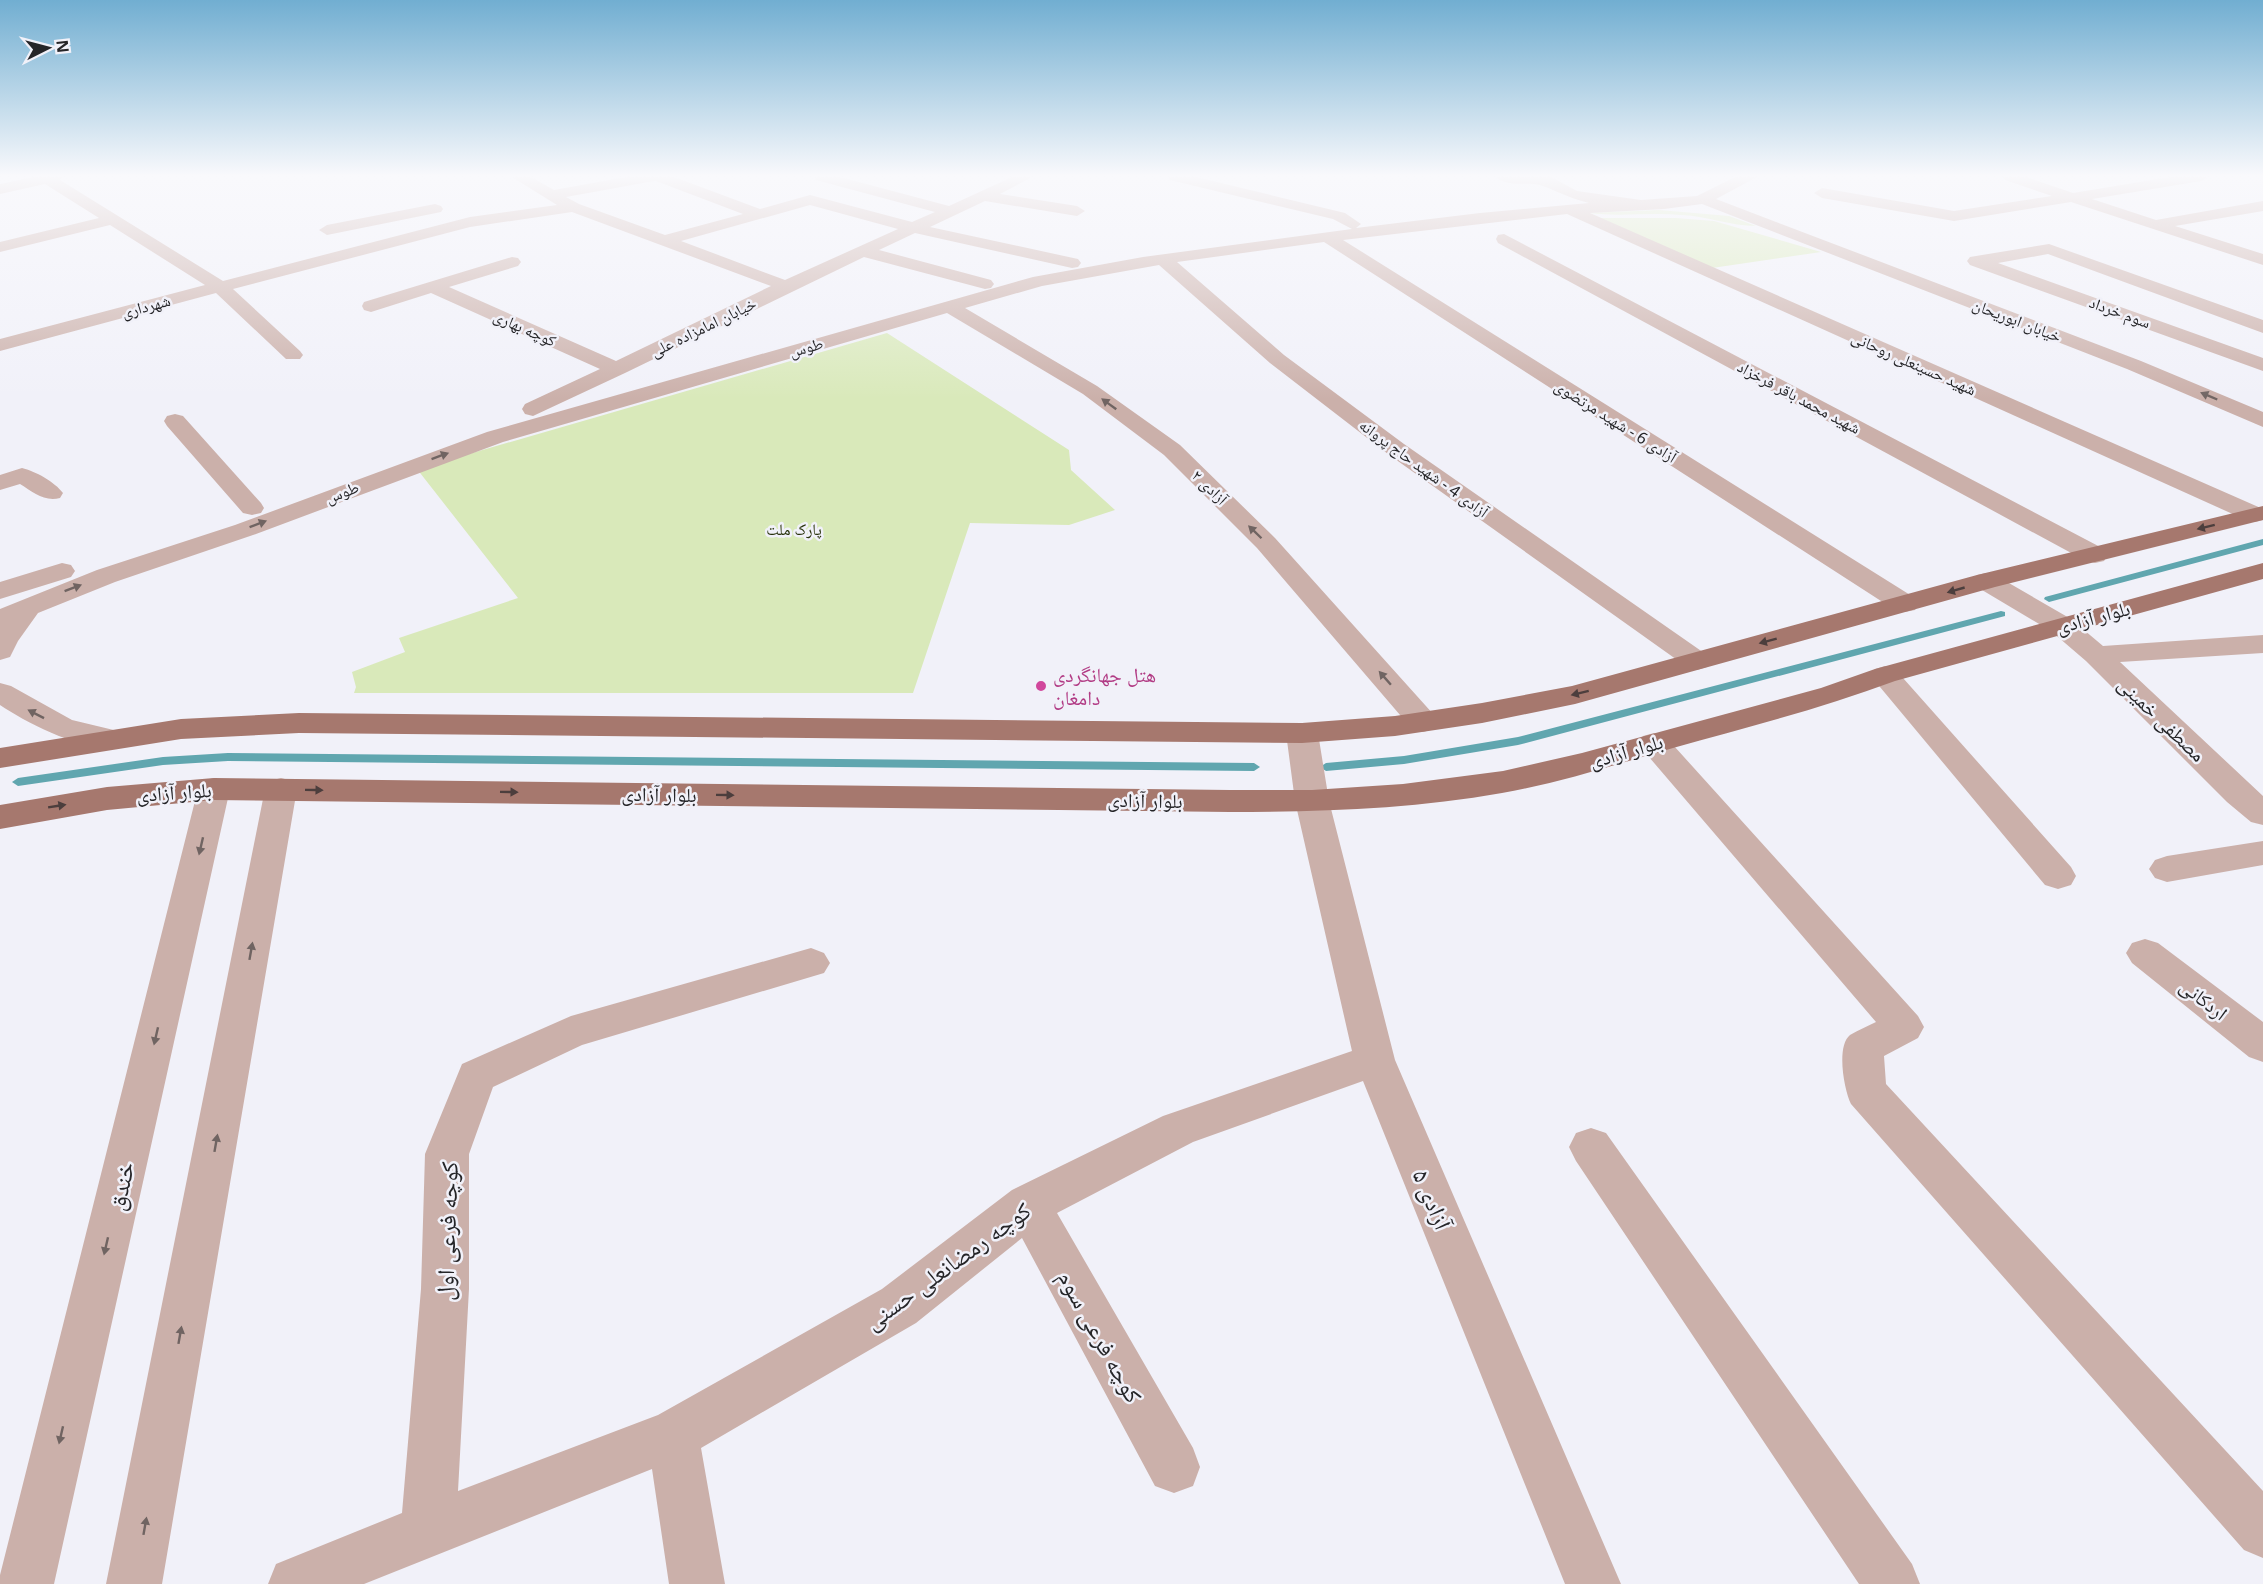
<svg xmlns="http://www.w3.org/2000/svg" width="2263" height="1584" viewBox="0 0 2263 1584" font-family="'Noto Sans','Noto Naskh Arabic',sans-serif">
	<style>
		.green { fill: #d9e9ba }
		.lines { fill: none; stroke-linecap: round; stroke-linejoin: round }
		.stream { fill: #60a6af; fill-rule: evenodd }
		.minor { fill: #cbb0aa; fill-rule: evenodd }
		.major { fill: #a6786e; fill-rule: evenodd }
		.oneway { fill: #706462 }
		.oneway2 { fill: #4c3e3d }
		.hotel-dot { fill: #d1479c; stroke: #f1f1f9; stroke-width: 2 }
		.labels { text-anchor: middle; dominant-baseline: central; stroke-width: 5; stroke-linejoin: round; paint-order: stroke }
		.far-street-label { font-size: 16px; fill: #252528; stroke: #f1f1f9 }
		.far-park-label { font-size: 16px; fill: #29330c; stroke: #f1f1f9 }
		.street-label { font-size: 20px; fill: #252528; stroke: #f1f1f9 }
		.hotel-label { font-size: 20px; fill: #b23c85; stroke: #f1f1f9; text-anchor: start }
		.near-street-label { font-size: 24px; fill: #252528; stroke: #f1f1f9 }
	</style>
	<rect width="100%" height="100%" fill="#f1f1f9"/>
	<path class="green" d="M1659 210 1729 216 1756 226C1731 226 1707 216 1682 215 1651 212 1620 217 1589 213Z
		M1596 218H1676L1714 221 1821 252 1712 268Z
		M887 333 1069 450 1071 470 1115 510 1069 525 970 523 913 693H354L356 687 352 672 405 652 399 638 518 598 417 469Z"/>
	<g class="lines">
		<path class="stream" d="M2263 539V545L2049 602 2044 599 2045 597Z
			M2001 611 2005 612V616L1518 745 1404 764 1326 771 1320 767 1326 763 1404 756 1518 737Z
			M228 753 1254 763 1260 767 1254 771 228 761 163 765 18 786 12 782 18 778 163 757Z"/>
		<path class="minor" d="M33 177H62L60 180 223 281 470 217 557 205 512 177H531L554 190 626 177H674L760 209 810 195 912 222 935 212 816 180 814 177H840L949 206 1012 177H1032L1000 194 1077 206 1085 211 1077 216 985 201 930 227 1078 259 1081 263 1078 267 1072 268 915 233 879 250 991 280 994 284 991 288 985 289 864 257 625 373 533 416 525 414 522 409 525 404 600 369 431 293 371 312 364 310 362 306 364 302 512 257 518 258 521 262 518 266 449 287 616 361 771 286 572 212 470 227 233 289 300 351 303 355 300 359H286L216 293 0 351V339L205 285 110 225 0 252V242L99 218 45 184 0 194V184ZM654 181H656L743 214 665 235 579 204 566 197ZM810 205 898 229 785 280 681 241Z
			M1168 177H1196L1345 213 1361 224 1356 228 1480 213 1589 203C1572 199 1559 192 1543 186 1529 181 1507 188 1496 177H1551L1577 191 1641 200 1697 196 1735 177H1757L1716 199 2141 361 2263 412V427L2127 369 1702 204 1664 209 1590 213 2263 509V520L2255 522 2246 520 1567 214 1343 240 1915 598 1919 604 1915 610 1905 612 1895 610 1324 242 1177 262 1284 355 1404 444 1707 655 1712 661 1707 667 1697 670 1687 667 1388 454 1270 363 1159 265 1042 286 965 308 1097 386 1180 445 1275 538 1434 715 1438 722 1434 729 1423 732 1412 729 1257 548 1164 455 1083 394 947 313 503 442 253 535 115 582 38 613 18 641 10 657 0 660V609L97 570 235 525 487 432 1033 277 1143 257 1352 229 1333 219 1170 180Z
			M2003 177H2026L2073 193 2170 177H2208L2201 181 2092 199 2156 220 2263 201V211L2175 226 2263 254V265L2071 202 1954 221 1822 198 1814 193 1822 188 1954 211 2052 196 2005 180Z
			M435 204 441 206 443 209 441 212 327 235 319 230 327 225Z
			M1504 234 2104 549 2108 555 2104 561 2095 563 2086 561 1498 243 1496 239 1498 235Z
			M2049 244 2263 320V333L2048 254 1998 263 2263 358V371L1970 265 1967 261 1970 257 1976 256Z
			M175 414 183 416 261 503 264 508 261 513 252 515 243 513 167 426 164 421 167 416Z
			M22 468C35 471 55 482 63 493L60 498C44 502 33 492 20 484L0 490V475Z
			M62 563 71 565 75 571 71 577 0 599V582Z
			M1986 573 1995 575 2071 619 2103 646 2263 635V653L2120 662 2263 796V825L2251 822 2227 802 2086 661 2051 631 1977 587 1973 581 1977 575Z
			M1885 666 1895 669 2071 867 2076 876 2071 885 2058 889 2045 885 1870 675 1875 669Z
			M0 683 11 686 72 720 122 732 127 739 122 746C89 755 28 724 0 705Z
			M1302 723 1313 726 1318 733 1329 801 1395 1060 1621 1584H1565L1363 1081 1193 1142 1057 1213 1193 1448 1200 1467 1193 1486 1174 1493 1155 1486 1022 1238 916 1323 701 1448 725 1584H669L652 1469 364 1584H268L276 1564 402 1513 421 1289 425 1154 462 1064 571 1016 811 948 824 953 830 963 824 973 582 1045 493 1087 469 1154V1289L458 1491 658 1415 882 1289 1012 1190 1163 1116 1352 1051 1295 801 1286 733 1291 726Z
			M1654 733 1665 736 1918 1016 1924 1027 1918 1038 1884 1056 1886 1084 2263 1491V1558L2244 1550 1851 1104C1844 1090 1836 1046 1850 1035 1858 1030 1868 1026 1876 1022L1643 750 1638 743 1643 736Z
			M214 778 226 781 230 789 54 1584H0V1575L198 789 202 781Z
			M281 778 293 781 297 789 162 1584H106L265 789 269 781Z
			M2263 841V865L2167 882 2155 878 2149 869 2155 860 2167 856Z
			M2145 939 2158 943 2263 1022V1062L2249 1057 2132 963 2126 953 2132 943Z
			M1591 1128 1606 1133 1912 1564 1920 1584H1859L1576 1161 1569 1147 1576 1133Z"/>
		<path class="major" d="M2263 506V520L1995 587 1575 704 1482 723 1395 736 1302 743 299 733 181 739 0 768V748L181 719 299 713 1302 723 1395 716 1482 703 1572 686 1977 575Z
			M2263 563V579L1895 681C1823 708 1748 727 1673 748 1617 764 1560 783 1502 793 1412 809 1321 812 1230 812L214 800 107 810 0 829V805L107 787 214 778 1230 790H1312L1403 784 1503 771 1582 753 1821 688 1875 669Z"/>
	</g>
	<defs><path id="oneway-solid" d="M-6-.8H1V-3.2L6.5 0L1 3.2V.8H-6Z" transform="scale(1.5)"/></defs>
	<g class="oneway">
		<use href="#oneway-solid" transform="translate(2209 396) rotate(-157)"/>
		<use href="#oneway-solid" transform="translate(1109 404) rotate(-144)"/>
		<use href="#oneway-solid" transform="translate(440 456) rotate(-20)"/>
		<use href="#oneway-solid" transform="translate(258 524) rotate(-21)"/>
		<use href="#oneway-solid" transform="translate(1255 532) rotate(-136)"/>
		<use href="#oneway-solid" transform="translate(73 588) rotate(-21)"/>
		<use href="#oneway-solid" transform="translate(1385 678) rotate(-131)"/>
		<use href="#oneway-solid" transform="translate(36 714) rotate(-153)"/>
		<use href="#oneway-solid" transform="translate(201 846) rotate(103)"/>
		<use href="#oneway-solid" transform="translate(251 951) rotate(-80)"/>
		<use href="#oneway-solid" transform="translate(156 1036) rotate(103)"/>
		<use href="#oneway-solid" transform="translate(216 1143) rotate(-80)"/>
		<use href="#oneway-solid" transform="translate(106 1246) rotate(103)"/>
		<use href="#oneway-solid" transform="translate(180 1335) rotate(-80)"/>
		<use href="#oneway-solid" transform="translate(61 1435) rotate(103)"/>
		<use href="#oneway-solid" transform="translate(145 1526) rotate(-80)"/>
	</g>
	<g class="oneway2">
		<use href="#oneway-solid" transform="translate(2206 527) rotate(166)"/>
		<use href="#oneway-solid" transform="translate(1956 590) rotate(164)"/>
		<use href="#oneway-solid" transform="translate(1768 641) rotate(165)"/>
		<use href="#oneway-solid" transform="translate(1580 693) rotate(166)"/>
		<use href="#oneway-solid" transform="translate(314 790) rotate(1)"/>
		<use href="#oneway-solid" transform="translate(509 792) rotate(1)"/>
		<use href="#oneway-solid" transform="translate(725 795) rotate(1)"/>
		<use href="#oneway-solid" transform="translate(57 806) rotate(-9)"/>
	</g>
	<linearGradient id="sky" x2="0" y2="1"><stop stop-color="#71aed1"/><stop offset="0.44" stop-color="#f9f9fc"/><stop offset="1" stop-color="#f9f9fc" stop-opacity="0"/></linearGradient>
	<rect width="2263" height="399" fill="url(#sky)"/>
	<circle class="hotel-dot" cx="1041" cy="686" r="6"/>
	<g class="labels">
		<g class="far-street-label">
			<text transform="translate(146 306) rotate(-15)">شهرداری</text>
			<text transform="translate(2120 312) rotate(20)">سوم خرداد</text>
			<text transform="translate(2017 320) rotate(21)">خیابان ابوریحان</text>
			<text transform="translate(703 327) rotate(-26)">خیابان امامزاده علی</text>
			<text transform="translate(525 328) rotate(24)">کوچه بهاری</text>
			<text transform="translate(806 347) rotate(-16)">طوس</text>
			<text transform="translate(1914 363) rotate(24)">شهید حسینعلی روحانی</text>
			<text transform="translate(1799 397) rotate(28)">شهید محمد باقر فرخزاد</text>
			<text transform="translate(1616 421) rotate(32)">آزادی 6 - شهید مرتضوی</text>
			<text transform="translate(1424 468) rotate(36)">آزادی 4 - شهید حاج پروانه</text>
			<text transform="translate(1210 487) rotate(44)">آزادی ۲</text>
			<text transform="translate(342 492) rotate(-21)">طوس</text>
		</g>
		<g class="far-park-label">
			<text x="794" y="529">پارک ملت</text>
		</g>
		<g class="street-label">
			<text transform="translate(2093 617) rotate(-15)">بلوار آزادی</text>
			<text transform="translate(2162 719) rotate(44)">مصطفی خمینی</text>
			<text transform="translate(1626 751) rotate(-16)">بلوار آزادی</text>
			<text transform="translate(174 792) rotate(-4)">بلوار آزادی</text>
			<text transform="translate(659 794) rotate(1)">بلوار آزادی</text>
			<text transform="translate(1145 800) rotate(1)">بلوار آزادی</text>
			<text transform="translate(2204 999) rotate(38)">اردکانی</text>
		</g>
		<g class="hotel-label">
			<text x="1053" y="674">هتل جهانگردى<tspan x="1053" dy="23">دامغان</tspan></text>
		</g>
		<g class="near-street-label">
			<text transform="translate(120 1186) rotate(-77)">خندق</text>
			<text transform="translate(1433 1199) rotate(67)">آزادی ۵</text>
			<text transform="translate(446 1231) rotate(-88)">کوچه فرعی اول</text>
			<text transform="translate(947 1265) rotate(-36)">کوچه رمضانعلی حسنی</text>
			<text transform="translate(1101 1336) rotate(61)">کوچه فرعی سوم</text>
		</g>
	</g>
	<g transform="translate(48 48) rotate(84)" stroke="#f1f1f9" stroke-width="4.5" paint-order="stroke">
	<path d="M0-4.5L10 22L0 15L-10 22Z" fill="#252528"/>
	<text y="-9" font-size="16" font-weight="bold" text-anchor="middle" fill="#252528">N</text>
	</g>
</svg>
